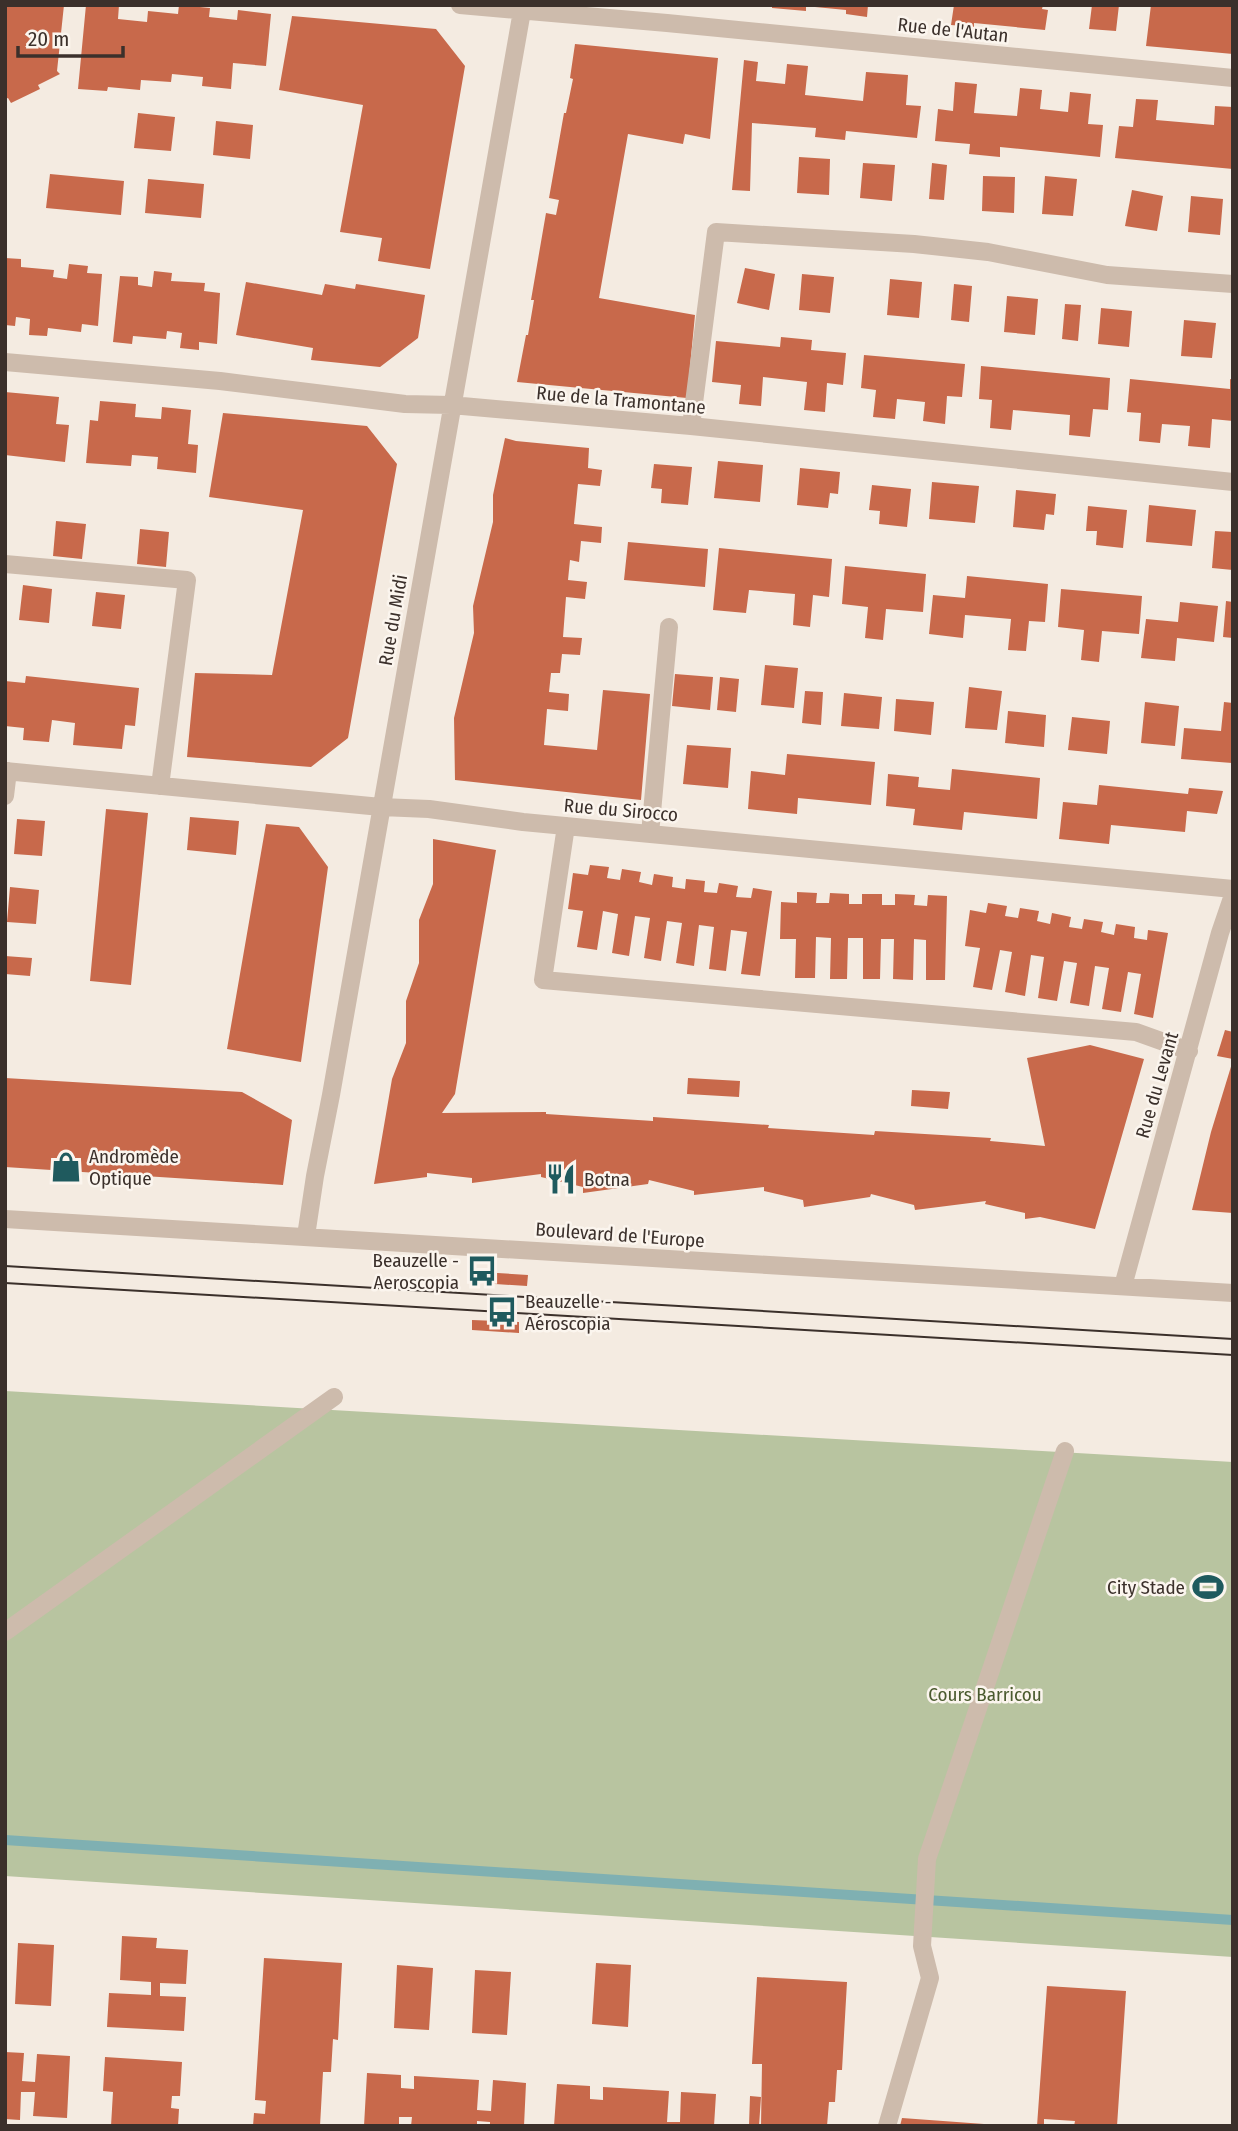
<svg xmlns="http://www.w3.org/2000/svg" width="1238" height="2131" viewBox="0 0 1238 2131" font-family="'Fira Sans Condensed',sans-serif">
	<style>
		.green { fill: #b8c4a0 }
		.lines { fill: none; stroke-linecap: round; stroke-linejoin: round }
		.stream { stroke: #7fb0b2; stroke-width: 10 }
		.building { fill: #c8694b }
		.pedestrian { stroke: #cdbbac; stroke-width: 18 }
		.minor { stroke: #cdbbac; stroke-width: 18 }
		.tram { stroke: #3b302b; stroke-width: 2 }
		.labels { text-anchor: middle; dominant-baseline: central; stroke-width: 5; stroke-linejoin: round; paint-order: stroke }
		.street-label { font-size: 19px; fill: #3b302b; stroke: #fbf5ee }
		.poi-label { font-size: 19px; fill: #3b302b; stroke: #fbf5ee; text-anchor: start }
		.park-label { font-size: 19px; fill: #4a5a2e; stroke: #fbf5ee }
	</style>
	<rect width="100%" height="100%" fill="#f4ebe1"/>
	<path class="green" d="M5 1391 1233 1462V1957L5 1876Z"/>
	<g class="lines">
		<path class="stream" d="M5 1840 1233 1920"/>
	</g>
	<path class="building" d="M5 5H64L57 71 60 74 38 85 40 89 11 103 8 98 5 99Z
		M86 5H119L118 19 147 22 148 11 178 14 179 5 210 8 209 17 237 20 238 10 271 14 266 66 233 63 231 89 202 86 203 77 172 74 171 82 141 80 140 90 108 87 107 91 78 89Z
		M772 5H806V11L772 8Z
		M815 5H868L867 17 846 14V10L815 7Z
		M954 5H1043L1042 9 1048 10 1045 30 974 23V27L951 25Z
		M1092 5H1119L1116 31 1089 29Z
		M1151 5H1233V54L1146 46Z
		M292 16 436 29 465 66 430 269 378 261 382 238 340 232 363 105 279 90Z
		M575 44 718 58 710 139 685 134 683 144 628 134 599 298 695 315 687 398 517 382 526 335H528L534 300H531L546 213 556 215 559 200 549 198 564 113H566L573 79 570 78Z
		M744 60 758 62 756 81 785 84 787 64 808 66 805 95 863 101 866 72 908 75 906 105 921 106 917 138 846 131 845 140 815 137 816 128 752 123 750 191 732 190Z
		M955 82 977 84 974 113 1003 115 1017 116 1020 88 1042 90 1040 109 1068 112 1070 92 1091 94 1088 124 1103 125 1100 157 1000 147V157L969 154 970 144 935 141 938 109 953 111Z
		M1136 99 1158 100 1156 120 1214 125 1215 106 1233 107V169L1115 158 1119 126 1133 127Z
		M138 113 175 117 171 151 134 148Z
		M216 121 253 125 250 159 213 155Z
		M799 157 830 159 829 195 797 193Z
		M863 163 895 165 892 201 860 198Z
		M932 163 947 165 944 200 929 199Z
		M50 174 124 181 121 215 46 208Z
		M983 176 1015 177 1014 213 982 211Z
		M1045 176 1077 179 1073 216 1042 214Z
		M148 179 204 184 201 218 145 213Z
		M1132 190 1163 196 1157 231 1125 226Z
		M1191 196 1223 199 1220 235 1188 232Z
		M5 258 21 259V267L54 270 53 277 67 279 69 264 88 266 87 273 102 274 98 326 82 324 81 332 48 328 47 336 29 335 30 319 16 317 15 326 5 325Z
		M745 268 775 274 769 310 737 303Z
		M154 271 172 273 171 281 205 283 204 291 220 293 217 344 199 342V350L180 348 182 333 167 331 166 339 133 336 132 344 113 342 120 276 138 277V285L152 287Z
		M802 274 834 277 830 313 799 310Z
		M890 279 922 282 919 318 887 315Z
		M246 282 322 295 325 284 355 289 356 284 425 295 418 338 380 367 311 360 313 348 236 335Z
		M954 284 972 286 969 322 951 320Z
		M1007 296 1038 299 1035 335 1004 332Z
		M1065 304 1081 305 1078 341 1062 339Z
		M1101 308 1132 311 1129 347 1098 344Z
		M1184 320 1216 323 1212 358 1181 356Z
		M781 337 812 340 811 350 846 353 843 385 827 383 825 412 804 410 807 382 763 377 761 406 739 404 741 385 712 382 716 341 780 347Z
		M864 355 965 364 962 397 947 396 945 424 923 421 925 402 897 399 895 419 873 417 876 390 861 388Z
		M981 366 1110 378 1108 410 1093 409 1090 437 1069 435 1070 415 1013 410 1011 430 990 428 992 400 979 399Z
		M1130 379 1230 389V379L1233 380V421L1212 419 1210 448 1188 446 1190 426 1162 424 1160 443 1139 441 1141 413 1127 412Z
		M5 392 59 397 56 424 69 425 65 462 5 455Z
		M100 401 136 404 135 417 161 419 162 407 191 410 188 444 198 445 196 473 157 469 158 457 132 455 131 466 86 463 90 420 98 421Z
		M223 413 367 426 397 464 348 738 311 767 187 757 195 673 272 675 303 510 209 497Z
		M505 438 516 441 589 448 588 468 602 470 600 486 578 484 574 524 602 527 601 543 581 541 579 562 570 560 568 580 587 582 585 599 566 597 563 637 582 638 580 655 562 654 560 673H551L549 692 569 694 568 711 547 709 544 745 597 750 603 690 650 694 641 800 455 780 454 718 474 633 473 606 493 522V495Z
		M718 461 763 465 760 502 714 498Z
		M654 464 692 467 688 505 661 503 662 489 651 488Z
		M800 468 840 472 838 494 830 493 828 508 797 505Z
		M932 482 979 486 975 523 929 519Z
		M872 485 911 489 907 527 879 524 880 511 869 510Z
		M1016 490 1056 494 1054 515 1046 514 1044 530 1013 527Z
		M1149 505 1196 510 1192 546 1146 542Z
		M1088 506 1127 510 1123 548 1096 545 1097 531H1086Z
		M56 521 86 524 82 559 53 556Z
		M140 529 169 532 166 567 137 564Z
		M1215 531 1233 532V570L1212 568Z
		M628 542 708 549 705 587 624 580Z
		M719 548 832 559 829 597 813 595 810 627 793 625 795 594 749 590 746 613 713 610Z
		M845 566 926 574 923 612 886 609 883 640 865 638 868 607 842 604Z
		M967 576 1048 584 1045 622 1029 621 1026 651 1008 650 1011 619 965 615 963 638 929 634 933 595 965 598Z
		M23 585 52 589 49 623 19 620Z
		M1061 589 1142 596 1139 634 1102 631 1099 662 1081 660 1084 630 1058 627Z
		M96 592 125 595 121 629 92 626Z
		M1226 601 1233 602V638L1223 637Z
		M1180 602 1218 606 1214 642 1177 638 1175 661 1141 658 1146 619 1178 622Z
		M765 665 798 668 794 708 761 705Z
		M675 674 713 677 710 710 672 706Z
		M26 676 139 688 135 726 125 725 122 749 73 745 75 723 52 720 49 742 23 740 24 728 5 726V681L25 683Z
		M720 677 739 679 736 712 717 710Z
		M969 687 1002 691 997 730 965 728Z
		M805 691 823 692 821 725 802 723Z
		M844 693 882 697 879 729 841 726Z
		M896 699 934 702 931 735 894 731Z
		M1145 702 1179 706 1175 746 1141 743Z
		M1224 702 1233 703 1232 763 1181 759 1184 728 1221 731Z
		M1008 711 1046 715 1044 747 1005 743Z
		M1072 717 1110 721 1107 754 1068 750Z
		M687 745 731 748 728 788 683 784Z
		M787 754 875 762 871 805 798 798 797 814 748 809 751 771 785 775Z
		M952 769 1040 778 1037 819 964 812 962 830 913 825 915 809 886 806 888 774 919 777 918 787 950 790Z
		M1099 785 1188 794 1189 788 1223 791 1217 814 1187 811 1185 832 1111 825 1109 844 1059 839 1063 802 1097 805Z
		M106 809 148 813 131 985 90 981Z
		M190 817 239 821 236 855 187 850Z
		M17 819 45 821 42 856 14 854Z
		M266 824 299 827 328 867 301 1062 227 1049Z
		M433 839 496 850 455 1094 442 1113 546 1112V1114L653 1121V1117L769 1125 768 1128 874 1135 875 1131 991 1138 990 1141 1045 1146 1027 1058 1090 1045 1144 1059 1095 1229 1040 1217 1025 1219V1213L985 1204 986 1201 915 1210 914 1205 871 1194 870 1197 804 1207 803 1200 764 1191V1187L694 1195V1191L649 1180 648 1184 583 1193V1187L541 1177V1174L472 1183V1178L427 1173V1177L374 1184 392 1079 406 1043V1001L419 963V920L433 884Z
		M590 865 609 867 607 878 620 880 622 869 641 872 639 882 652 885 654 874 673 877 672 887 685 889 686 879 705 881 704 892 717 893 719 883 738 886 736 897 751 898 753 888 772 891 760 976 741 974 747 932 731 930 726 971 709 969 714 927 699 925 694 966 676 963 682 923 667 921 661 961 644 958 650 918 635 916 629 956 612 953 618 914 603 911 597 950 577 947 583 911 568 909 573 873 588 875Z
		M10 887 39 890 36 924 7 922Z
		M797 892 817 893 816 903H829L830 893 849 894V904H862V894H882V905H895V894L915 895 914 905 927 906 928 895 947 896 945 980H926V940L914 939 913 980 893 979 894 939H881L880 979H863V938H848L847 979H830L831 938 816 937 815 978H795L796 939H780L781 902 797 903Z
		M988 903 1007 906 1005 916 1018 918 1020 908 1039 911 1037 921 1050 924 1052 913 1071 917 1069 927 1082 929 1084 919 1103 922 1101 932 1114 935 1116 924 1135 927 1134 938 1147 940 1148 930 1168 933 1153 1018 1134 1014 1141 974 1128 972 1121 1012 1102 1009 1109 968 1095 966 1089 1006 1070 1003 1077 963 1064 961 1057 1001 1038 998 1044 957 1031 955 1025 996 1005 992 1012 952 1000 950 992 990 973 987 980 948 965 946 970 910 986 913Z
		M5 956 32 958 30 976 5 974Z
		M1225 1030 1233 1032V1059L1217 1056Z
		M1233 1060V1213L1192 1210 1211 1132Z
		M5 1078 242 1092 292 1120 283 1185 5 1167Z
		M688 1078 740 1081 739 1097 687 1094Z
		M912 1090 950 1092 948 1109 911 1106Z
		M481 1272 528 1275 527 1286 480 1283Z
		M472 1320 519 1322V1333L472 1330Z
		M122 1936 157 1938 156 1948 188 1950 186 1984 160 1983V1996L186 1997 184 2031 107 2027 109 1993 151 1995V1982L120 1980Z
		M18 1943 54 1945 51 2006 15 2004Z
		M264 1958 342 1963 338 2040 333 2039 331 2072H323L320 2126H253L254 2113 265 2114 266 2101 255 2100Z
		M596 1963 631 1965 628 2027 592 2024Z
		M397 1965 433 1968 429 2030 394 2028Z
		M475 1970 511 1972 507 2035 472 2033Z
		M757 1977 847 1982 842 2070H837L835 2102H829L827 2126H761L762 2064H752Z
		M1047 1986 1126 1991 1117 2126H1074L1075 2121 1044 2119V2126H1037Z
		M5 2052 24 2053 22 2081 35 2082 37 2054 70 2056 67 2118 33 2116 35 2092H21L20 2120 5 2119Z
		M105 2057 182 2062 180 2096H172L171 2108 179 2109 178 2126H111L113 2092 103 2091Z
		M367 2073 401 2075V2088L414 2089V2076L479 2080 477 2110 491 2111 493 2080 526 2083 524 2126H490V2122L477 2121V2126H411L412 2117H399V2126H364Z
		M557 2084 590 2086V2099L603 2100V2087L669 2091 667 2122H680L681 2092 716 2094 714 2126H554Z
		M750 2096 761 2097 759 2126H749Z
		M902 2118 984 2124V2126H900Z"/>
	<g class="lines">
		<path class="pedestrian" d="M5 1632 334 1397
			M887 2126 930 1978 922 1946 927 1859 1065 1451"/>
		<path class="minor" d="M460 5 667 23 1233 78
			M5 362 220 381 405 404 451 405 691 426 1233 482
			M691 426 716 232 914 244 988 252 1107 275 1233 284
			M5 564 187 580 160 786
			M5 771 381 807 429 809 523 822 1233 889
			M5 796 8 771
			M566 826 543 980 1136 1032 1189 1051
			M650 834 669 627
			M5 1219 1233 1293
			M306 1236 315 1176 331 1095 522 11
			M1123 1286 1220 933 1233 895"/>
		<path class="tram" d="M5 1266 1233 1339
			M5 1283 1233 1355"/>
	</g>
	<defs>
		<g id="shop-bare" transform="scale(2.415)"><path d="M-5-2.5h2.3a2.7 3.5 0 0 1 5.4 0H5L5.5 6h-11ZM-1.5-2.5h3a1.5 2.3 0 0 0-3 0Z" fill="#1f5a5e" stroke="#fbf5ee" stroke-width="2.5" paint-order="stroke"/></g>
		<g id="restaurant-bare" transform="scale(2.415)"><path d="M-5-6h1v4h1v-4h1v4h1v-4h1v5L-1.5 .5V6h-2V.5L-5-1ZM5-6V6H3V1.5H1.5Q1.5-4 5-6Z" fill="#1f5a5e" stroke="#fbf5ee" stroke-width="2.5" paint-order="stroke"/></g>
		<g id="bus-bare" transform="scale(2.415)"><path d="M-5-6H5V4H4V6H2V4H-2V6H-4V4H-5ZM-3.5-4V0h7V-4ZM-3.5 1.2v1.5H-2V1.2ZM2 1.2v1.5H3.5V1.2Z" fill="#1f5a5e" stroke="#fbf5ee" stroke-width="2.5" paint-order="stroke"/></g>
		<g id="stadium-bare" transform="scale(2.415)"><path d="M0-5a6.5 5 0 1 0 0 10a6.5 5 0 1 0 0-10ZM-3.5-1.8h7v3.6h-7Z" fill="#1f5a5e" stroke="#fbf5ee" stroke-width="2.5" paint-order="stroke"/></g>
	</defs>
	<g fill-rule="evenodd">
		<use href="#shop-bare" x="66" y="1167"/>
		<use href="#restaurant-bare" x="561" y="1179"/>
		<use href="#bus-bare" x="482" y="1271"/>
		<use href="#bus-bare" x="502" y="1312"/>
		<use href="#stadium-bare" x="1208" y="1587"/>
	</g>
	<g class="labels">
		<g class="street-label">
			<text transform="translate(953 30) rotate(6)">Rue de l'Autan</text>
			<text transform="translate(621 400) rotate(5)">Rue de la Tramontane</text>
			<text transform="translate(393 620) rotate(-80)">Rue du Midi</text>
			<text transform="translate(621 810) rotate(5)">Rue du Sirocco</text>
			<text transform="translate(1157 1085) rotate(-74)">Rue du Levant</text>
			<text transform="translate(620 1235) rotate(4)">Boulevard de l'Europe</text>
		</g>
		<g class="poi-label">
			<text x="89" y="1156">Andromède<tspan x="89" dy="22">Optique</tspan></text>
			<text x="584" y="1179">Botna</text>
			<text x="459" y="1260" text-anchor="end">Beauzelle -<tspan x="459" dy="22">Aeroscopia</tspan></text>
			<text x="525" y="1301">Beauzelle -<tspan x="525" dy="22">Aéroscopia</tspan></text>
			<text x="1185" y="1587" text-anchor="end">City Stade</text>
		</g>
		<g class="park-label">
			<text x="985" y="1694">Cours Barricou</text>
		</g>
	</g>
	<rect width="1238" height="2131" fill="none" stroke="#3b302b" stroke-width="14"/>
	<path d="M18 46v10h105v-10" fill="none" stroke="#3b302b" stroke-width="3.5"/>
	<text x="28" y="46" font-size="21" fill="#3b302b" stroke="#fbf5ee" stroke-width="5" paint-order="stroke">20 m</text>
</svg>
